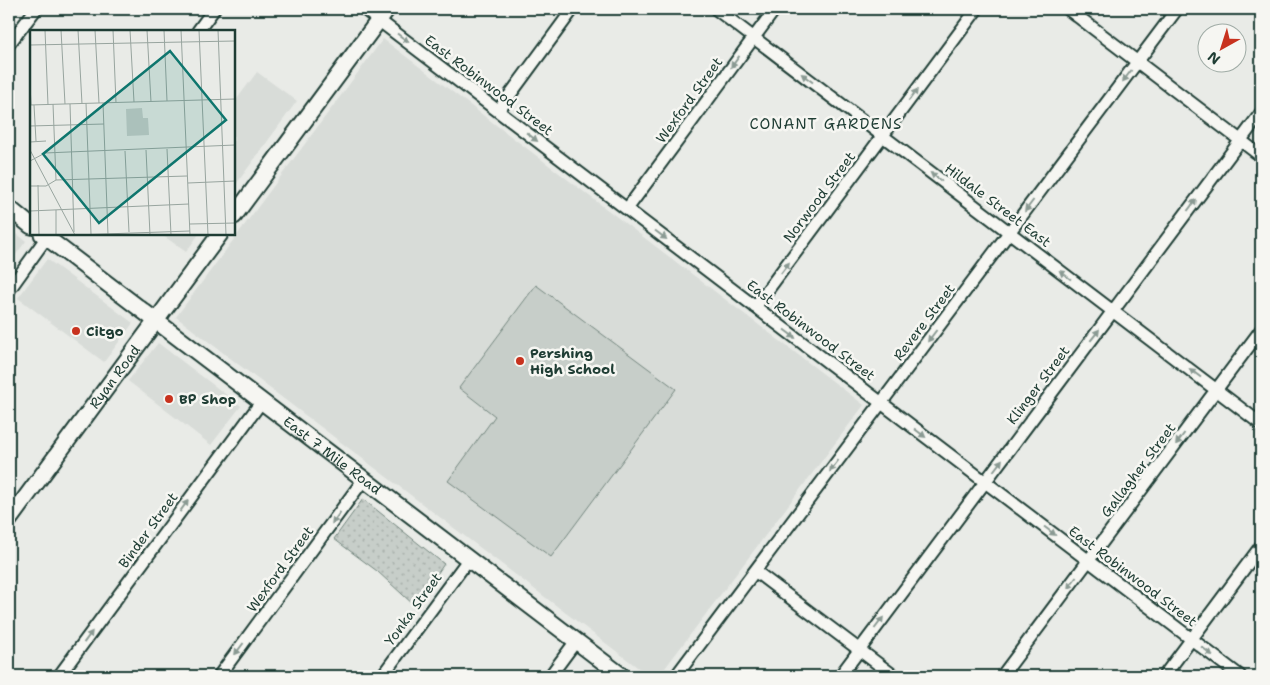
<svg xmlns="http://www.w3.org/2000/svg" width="1270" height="685" viewBox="0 0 1270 685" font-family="'Shantell Sans',sans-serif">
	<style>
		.built { fill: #d8dcd8 }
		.grass { fill: url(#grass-dots); stroke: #73867e }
		.park { fill: #c7cec9; stroke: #73867e }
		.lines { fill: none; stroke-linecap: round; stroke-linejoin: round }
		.street-casing { stroke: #1f3d34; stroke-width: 15 }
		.secondary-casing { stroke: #1f3d34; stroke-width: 19 }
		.street { stroke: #f6f6f2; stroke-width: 11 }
		.secondary { stroke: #f6f6f2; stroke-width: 15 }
		.oneway { fill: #8a9a93 }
		.poi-dot { fill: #c8321e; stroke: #f6f6f2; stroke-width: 2 }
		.labels { text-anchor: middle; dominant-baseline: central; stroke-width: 5; stroke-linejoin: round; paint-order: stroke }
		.street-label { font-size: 14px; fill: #1f3d34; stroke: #f6f6f2 }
		.poi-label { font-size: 14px; font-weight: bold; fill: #1f3d34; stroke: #f6f6f2; text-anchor: start }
		.neighbourhood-label { font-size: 15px; letter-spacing: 1px; fill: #1f3d34; stroke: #f6f6f2 }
		.inset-road { fill: none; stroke: #98a59f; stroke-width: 1 }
		.view { fill: #0f766e; fill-opacity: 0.15; stroke: #0f766e; stroke-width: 2.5 }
		.inset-edge { fill: none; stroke: #1f3d34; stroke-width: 2.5 }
	</style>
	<defs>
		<pattern id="grass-dots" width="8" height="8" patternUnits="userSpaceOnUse" patternTransform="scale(1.25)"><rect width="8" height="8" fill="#c7cec9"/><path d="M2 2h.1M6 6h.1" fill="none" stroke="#aab2ad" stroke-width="1.8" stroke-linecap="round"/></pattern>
	</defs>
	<rect width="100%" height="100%" fill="#e9ebe7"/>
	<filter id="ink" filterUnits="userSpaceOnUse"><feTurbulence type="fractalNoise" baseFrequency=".02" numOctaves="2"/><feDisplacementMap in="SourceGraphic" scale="10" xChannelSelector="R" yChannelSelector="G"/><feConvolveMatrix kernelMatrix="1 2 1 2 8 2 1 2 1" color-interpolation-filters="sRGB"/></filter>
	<g filter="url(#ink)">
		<path class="built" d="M383 39 864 405 659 676H649L176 317Z
			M257 72 297 101 234 187V103Z
			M9 228 26 241 9 264Z
			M161 234H199L186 252Z
			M47 259 133 323 104 362 18 298Z
			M158 343 241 406 211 445 128 381Z"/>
		<path class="grass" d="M363 499 444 564 415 606 377 571 334 539Z"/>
		<path class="park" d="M536 285 676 389 551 557 448 481 495 416 459 388Z"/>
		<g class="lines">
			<g class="street-casing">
				<path id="street" d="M364 9 1240 676
					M716 9 1261 424
					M1068 9 1261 156
					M198 31 214 9
					M9 44 36 9
					M498 111 573 9
					M627 209 775 9
					M9 290 49 234
					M755 307 977 9
					M755 571 894 676
					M59 676 262 401
					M219 676 364 479
					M382 676 468 560
					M550 676 576 641
					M676 676 1177 9
					M840 676 1261 113
					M1002 676 1261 330
					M1164 676 1261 546"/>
			</g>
			<g class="secondary-casing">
				<g id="secondary">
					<path d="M9 208 31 226"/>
					<path d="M234 216 387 9"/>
					<path id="s1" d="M42 234 622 676"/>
					<path id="s2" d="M9 520 220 234"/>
				</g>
			</g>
			<use href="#street" class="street"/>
			<use href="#secondary" class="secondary"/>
		</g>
		<defs><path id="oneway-solid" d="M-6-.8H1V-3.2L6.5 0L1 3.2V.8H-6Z" transform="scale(1.25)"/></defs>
		<g class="oneway">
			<use href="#oneway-solid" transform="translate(403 38) rotate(37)"/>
			<use href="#oneway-solid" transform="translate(735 62) rotate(126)"/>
			<use href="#oneway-solid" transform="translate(1127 76) rotate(127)"/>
			<use href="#oneway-solid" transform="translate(807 78) rotate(-143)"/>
			<use href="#oneway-solid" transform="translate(913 95) rotate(-53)"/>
			<use href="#oneway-solid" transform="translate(532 137) rotate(38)"/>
			<use href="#oneway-solid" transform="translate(936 177) rotate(-143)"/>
			<use href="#oneway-solid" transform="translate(1192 205) rotate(-53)"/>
			<use href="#oneway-solid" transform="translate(1029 206) rotate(127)"/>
			<use href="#oneway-solid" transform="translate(661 235) rotate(37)"/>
			<use href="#oneway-solid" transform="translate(785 268) rotate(-53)"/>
			<use href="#oneway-solid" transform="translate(1065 275) rotate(-143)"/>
			<use href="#oneway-solid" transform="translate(790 334) rotate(37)"/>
			<use href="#oneway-solid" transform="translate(1095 335) rotate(-52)"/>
			<use href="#oneway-solid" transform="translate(932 336) rotate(127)"/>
			<use href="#oneway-solid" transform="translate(1195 373) rotate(-143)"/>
			<use href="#oneway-solid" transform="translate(920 433) rotate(37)"/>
			<use href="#oneway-solid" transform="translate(1180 439) rotate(127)"/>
			<use href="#oneway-solid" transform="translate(998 465) rotate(-53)"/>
			<use href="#oneway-solid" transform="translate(834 466) rotate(127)"/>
			<use href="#oneway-solid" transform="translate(184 506) rotate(-54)"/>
			<use href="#oneway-solid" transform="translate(336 518) rotate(126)"/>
			<use href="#oneway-solid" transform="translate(1050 531) rotate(37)"/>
			<use href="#oneway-solid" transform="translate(1072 583) rotate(127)"/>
			<use href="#oneway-solid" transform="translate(879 623) rotate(-53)"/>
			<use href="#oneway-solid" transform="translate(88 637) rotate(-54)"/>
			<use href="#oneway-solid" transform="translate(239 649) rotate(127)"/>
			<use href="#oneway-solid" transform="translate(1207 651) rotate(37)"/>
		</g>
	</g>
	<g class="poi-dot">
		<circle cx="76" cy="331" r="5"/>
		<circle cx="520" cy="361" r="5"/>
		<circle cx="169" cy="399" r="5"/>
	</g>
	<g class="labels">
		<g class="street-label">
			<text transform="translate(489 85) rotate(37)">East Robinwood Street</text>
			<text transform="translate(689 100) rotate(-54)">Wexford Street</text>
			<text transform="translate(819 197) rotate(-53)">Norwood Street</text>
			<text transform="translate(998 205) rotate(37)">Hildale Street East</text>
			<text transform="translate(924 322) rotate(-53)">Revere Street</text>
			<text transform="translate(811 330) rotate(37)">East Robinwood Street</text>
			<text stroke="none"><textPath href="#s2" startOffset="178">Ryan Road</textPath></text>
			<text transform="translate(1038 385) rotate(-53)">Klinger Street</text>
			<text stroke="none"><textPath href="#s1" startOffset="365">East 7 Mile Road</textPath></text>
			<text transform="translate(1138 470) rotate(-53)">Gallagher Street</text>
			<text transform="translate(148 530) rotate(-54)">Binder Street</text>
			<text transform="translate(280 569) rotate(-54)">Wexford Street</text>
			<text transform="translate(1133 576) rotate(37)">East Robinwood Street</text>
			<text transform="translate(413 609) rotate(-54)">Yonka Street</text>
		</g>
		<g class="poi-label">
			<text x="86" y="331">Citgo</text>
			<text x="530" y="353">Pershing<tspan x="530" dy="16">High School</tspan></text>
			<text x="179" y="399">BP Shop</text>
		</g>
		<g class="neighbourhood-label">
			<text x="826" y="124">CONANT GARDENS</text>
		</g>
	</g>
	<g transform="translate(30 30)">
		<rect width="205" height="205" fill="#e9ebe7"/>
		<path d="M112 78 113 88H118L119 105 97 106 96 79Z" fill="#c7cec9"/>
		<path class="inset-road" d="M15 0 18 75M31 0 35 74M48 0 52 74M65 0 69 73M83 0 86 73M100 0 104 72M117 0 121 72M134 0 137 71M151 0 160 205M169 0 178 205M188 0 196 205M0 15 205 11M0 54 1 75M56 73 61 204M73 73 78 205M23 74 26 150M40 74 44 202M0 75 205 69M4 75 6 111M0 96 74 94M0 112 16 111M137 119 141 205M0 120 45 205M116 120 120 205M95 121 99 202M0 131 15 123 205 115M158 153 205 151M8 155 9 205M0 156H16L26 150 157 146M26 180V205M0 181 159 174M160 194 205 193M45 205 160 201"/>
		<path class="view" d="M140 21 196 90 69 193 13 124Z"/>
		<rect width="205" height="205" class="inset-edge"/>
	</g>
	<rect width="1270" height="685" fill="none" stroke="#f6f6f2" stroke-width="30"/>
	<rect x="15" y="15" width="1240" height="655" fill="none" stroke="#1f3d34" stroke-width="2" filter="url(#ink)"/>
	<g transform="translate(1222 48) rotate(219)"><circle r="24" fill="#f6f6f2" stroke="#a0aca6"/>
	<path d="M0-4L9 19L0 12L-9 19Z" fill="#c8321e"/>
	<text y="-8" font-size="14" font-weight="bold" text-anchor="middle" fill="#1f3d34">N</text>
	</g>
</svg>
